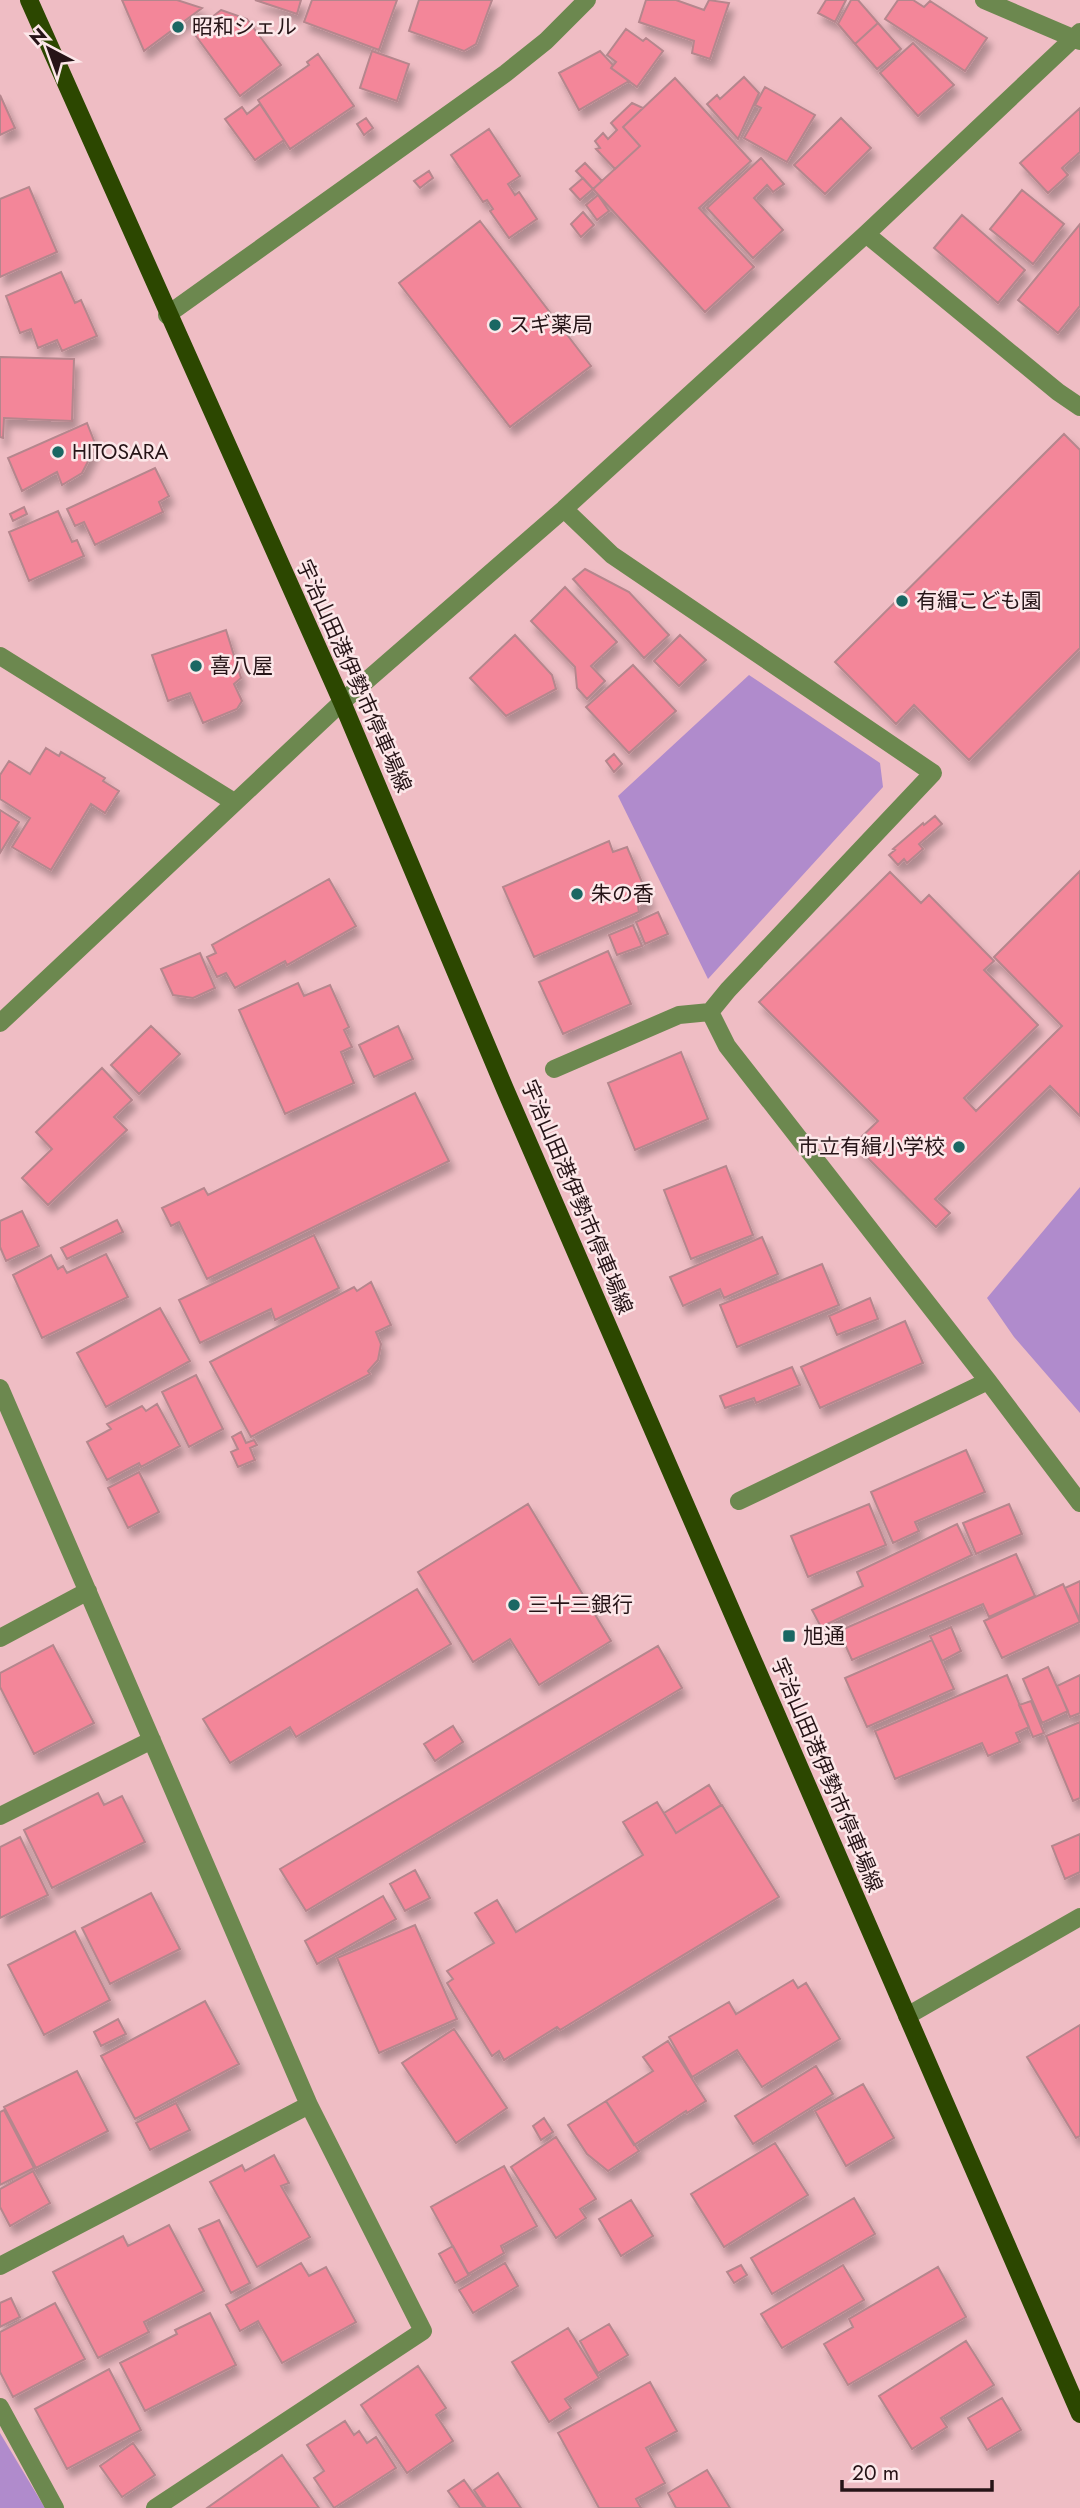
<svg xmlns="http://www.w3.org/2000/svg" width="1080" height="2508" viewBox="0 0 1080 2508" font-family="Jost,'Noto Sans JP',sans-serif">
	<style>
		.green { fill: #b08bcc }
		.building { fill: #f38699; stroke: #b5868d; stroke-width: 2; filter: url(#shadow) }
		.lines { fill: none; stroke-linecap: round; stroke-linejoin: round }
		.minor { stroke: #6c884f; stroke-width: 18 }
		.major { stroke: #2c4700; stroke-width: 18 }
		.poi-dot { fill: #1a6763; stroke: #fce7e9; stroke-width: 2.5 }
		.labels { text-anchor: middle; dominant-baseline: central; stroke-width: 5; stroke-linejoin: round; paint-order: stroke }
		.poi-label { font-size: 21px; fill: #261417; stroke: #fce7e9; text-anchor: start }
		.street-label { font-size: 21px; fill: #261417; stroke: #fce7e9 }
	</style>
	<defs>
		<filter id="shadow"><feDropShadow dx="4.5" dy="8" stdDeviation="3.5" flood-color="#0004"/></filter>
	</defs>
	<rect width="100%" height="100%" fill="#efbdc4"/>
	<path class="green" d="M749 675 880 763 883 787 708 979 618 796Z
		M1080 1187V1413L1014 1337 987 1298Z
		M0 2433 45 2508H0Z"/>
	<path class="building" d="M122 0H177L202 8 144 51Z
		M255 0H301L297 14Z
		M312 0H397L379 50 304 22Z
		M419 0H492L476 44 464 51 409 31Z
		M646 0H676L704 10 709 0 729 3 710 59 692 53 694 41 639 22Z
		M826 0H846L835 22 818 13Z
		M851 0H858L878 23 855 44 838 24Z
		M898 0H913L924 7 930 1 987 38 965 71 885 19Z
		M221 10 247 19 281 65 240 96 193 32Z
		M878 23 901 49 877 69 855 44Z
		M626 29 643 41 646 38 663 51 637 87 611 68 616 62 607 55Z
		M913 43 954 85 918 116 880 73Z
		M372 51 409 64 397 101 360 88Z
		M600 51 613 65 611 68 629 81 579 110 559 73Z
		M318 54 354 106 290 149 258 100 309 65 307 62Z
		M744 77 759 93 738 139 707 104 717 95 720 99Z
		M675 78 751 161 699 208 754 267 705 312 593 189 640 146 623 127Z
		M765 87 815 115 787 162 744 138 761 108 755 105Z
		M0 95 15 128 0 135Z
		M632 103 643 108 623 127 640 146 615 169 596 149 600 148 595 141 603 133 608 139 617 130 611 123Z
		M260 104 284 140 255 160 225 119 242 107 247 114Z
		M1080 108V152L1062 168 1068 175 1048 193 1020 163Z
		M366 118 373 128 364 135 357 124Z
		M841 118 871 148 825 194 794 165Z
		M489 129 520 176 508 184 515 195 519 192 537 219 509 238 490 211 493 209 487 200 483 202 451 155Z
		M761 158 784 184 773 192 767 185 754 198 783 230 753 258 707 208Z
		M585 163 602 181 593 189 576 171Z
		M429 171 433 178 420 188 414 181Z
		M583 178 593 189 580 200 570 189Z
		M29 187 57 252 0 277V199Z
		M1022 190 1064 224 1033 264 990 229Z
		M598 195 609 211 597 220 586 205Z
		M583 212 594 225 581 237 571 224Z
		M962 215 1025 270 998 303 934 248Z
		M480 221 591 366 510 427 399 283Z
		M1080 224V306L1058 333 1018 300Z
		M61 272 75 303 81 300 97 336 62 351 57 340 38 348 31 329 20 333 6 296Z
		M0 357 74 359 72 421 4 418 3 438 0 437Z
		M87 423 96 446 82 473 62 485 57 472 22 491 8 458Z
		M1064 434 1080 450V648L969 760 914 705 896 724 835 662Z
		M155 468 169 496 159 502 163 512 95 545 84 522 75 526 67 509Z
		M24 507 27 514 13 521 10 514Z
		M58 511 72 542 77 540 84 556 29 581 9 532Z
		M585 569 629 592 669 635 644 658 573 579Z
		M565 587 617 642 591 666 605 681 587 699 577 688 575 667 531 621Z
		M226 630 241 678 234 684 242 701 237 709 203 723 190 693 168 701 152 655Z
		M515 635 552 675 556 689 506 716 470 678Z
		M680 635 706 660 679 686 654 661Z
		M633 665 676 711 629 753 586 707Z
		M46 748 59 756 61 752 105 778 103 781 119 791 105 813 91 804 51 870 12 847 30 818 0 799V775L9 761 30 774Z
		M614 754 622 764 614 772 606 761Z
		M0 810 19 822 0 853Z
		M935 816 942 824 919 844 923 849 907 863 904 859 898 865 889 855 895 850 893 849 923 823 924 825Z
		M609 841 613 852 627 847 650 901 638 906 639 912 534 957 503 887Z
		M1080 871V1116L1050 1086 935 1199 950 1213 936 1227 854 1144 878 1121 759 1002 890 872 921 903 929 895 994 961 984 970 1038 1025 964 1098 976 1111 1062 1026 994 957Z
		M329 879 356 926 287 965 285 961 235 988 226 973 217 977 207 957 216 953 212 945Z
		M658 912 668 934 645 944 636 922Z
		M633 925 642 946 617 955 609 935Z
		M608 951 631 1004 563 1034 539 982Z
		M200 953 215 988 193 998 173 995 161 969Z
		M298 983 304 996 330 985 349 1027 344 1030 352 1047 341 1052 354 1083 285 1114 239 1010Z
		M151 1026 180 1054 139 1094 111 1065Z
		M398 1026 413 1059 374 1077 359 1045Z
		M681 1052 708 1119 635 1150 608 1083Z
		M102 1068 132 1100 114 1117 127 1130 48 1205 22 1178 52 1149 36 1132Z
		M415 1093 449 1161 207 1279 179 1222 171 1226 162 1208 204 1188 208 1195Z
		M726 1166 753 1235 691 1259 664 1190Z
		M22 1211 39 1246 6 1261 0 1247V1221Z
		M117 1220 123 1232 67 1259 61 1248Z
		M314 1235 339 1288 275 1320 271 1309 200 1343 179 1300Z
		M762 1237 778 1274 724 1298 720 1289 683 1306 670 1277Z
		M106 1254 128 1297 42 1338 13 1275 51 1255 58 1269 63 1266 67 1273Z
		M822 1264 839 1305 737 1347 720 1305Z
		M371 1282 391 1325 376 1332 381 1344 378 1360 368 1371 370 1374 251 1437 210 1362 354 1287 357 1291Z
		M870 1298 878 1319 837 1335 829 1316Z
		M160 1308 190 1361 106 1407 77 1353Z
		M905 1321 923 1363 820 1408 801 1367Z
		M792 1367 800 1385 756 1403 754 1398 725 1408 720 1396Z
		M196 1375 223 1429 189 1447 162 1392Z
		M157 1404 180 1446 141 1467 139 1463 107 1480 87 1442 111 1429 107 1424 142 1406 146 1411Z
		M241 1432 246 1443 254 1440 257 1445 250 1448 255 1460 238 1467 231 1452 238 1449 232 1437Z
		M966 1450 985 1492 915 1522 919 1531 893 1543 871 1492Z
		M139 1472 159 1512 128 1528 108 1488Z
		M528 1504 611 1641 539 1685 510 1639 473 1662 418 1572Z
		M869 1504 886 1545 808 1577 791 1536Z
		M1009 1504 1022 1534 976 1554 963 1523Z
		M957 1524 972 1555 821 1627 812 1610 863 1586 857 1572Z
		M1016 1554 1035 1596 989 1617 983 1604 852 1660 839 1631Z
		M1080 1581V1620L1065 1588Z
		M1063 1584 1080 1622 1002 1658 984 1621Z
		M417 1589 451 1644 296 1737 290 1727 230 1763 203 1719Z
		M951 1627 961 1651 942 1661 930 1636Z
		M932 1640 954 1689 867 1727 845 1678Z
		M53 1645 94 1723 34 1754 0 1687V1673Z
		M658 1646 682 1688 306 1911 280 1869Z
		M1048 1667 1068 1711 1042 1723 1023 1679Z
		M1007 1675 1029 1727 1016 1733 1020 1742 988 1756 982 1743 895 1779 875 1731Z
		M1080 1675V1713L1070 1717 1057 1686Z
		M1031 1701 1044 1733 1033 1737 1019 1705Z
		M1080 1722V1798L1073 1801 1046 1736Z
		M453 1726 463 1742 435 1761 424 1744Z
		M709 1785 721 1805 676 1833 664 1813Z
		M98 1793 104 1805 122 1796 145 1842 52 1888 24 1830Z
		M657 1802 676 1833 722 1805 779 1897 560 2030 557 2027 504 2060 499 2051 492 2056 447 1983 453 1979 447 1971 494 1943 475 1913 497 1900 516 1932 643 1855 623 1822Z
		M1080 1834V1872L1065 1879 1052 1846Z
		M20 1837 48 1895 0 1918V1847Z
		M415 1870 430 1898 405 1911 390 1884Z
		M151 1893 180 1949 110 1984 82 1928Z
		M383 1896 396 1919 317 1964 305 1941Z
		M415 1925 457 2019 379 2053 337 1958Z
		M75 1931 110 2000 44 2035 8 1965Z
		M793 1980 798 1988 806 1983 840 2039 762 2087 737 2050 692 2077 669 2037 729 2002 736 2014Z
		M205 2001 239 2064 135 2119 101 2056Z
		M118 2019 126 2034 101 2046 94 2032Z
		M1080 2025V2136L1076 2138 1027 2057Z
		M454 2029 507 2108 456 2143 402 2063Z
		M668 2041 706 2101 687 2113 686 2111 634 2145 606 2101 653 2071 643 2057Z
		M816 2066 833 2094 753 2144 735 2116Z
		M77 2071 108 2131 36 2168 4 2107Z
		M863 2084 894 2138 846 2166 815 2111Z
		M606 2101 639 2151 608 2171 587 2154 568 2125Z
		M176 2103 190 2130 150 2150 136 2123Z
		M4 2110 34 2168 0 2185V2112Z
		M544 2118 553 2132 541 2140 533 2126Z
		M556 2137 596 2199 580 2209 586 2218 556 2238 511 2167Z
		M775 2143 808 2195 724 2247 691 2194Z
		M274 2155 289 2183 281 2186 310 2237 257 2267 210 2182 242 2165 245 2171Z
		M504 2166 537 2226 501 2246 504 2253 468 2274 431 2207Z
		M33 2171 50 2203 10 2226 0 2207V2189Z
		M854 2198 875 2234 772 2294 751 2258Z
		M631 2200 653 2236 621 2256 599 2219Z
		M219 2220 250 2283 231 2293 199 2229Z
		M169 2225 204 2291 144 2322 149 2332 98 2358 53 2272 123 2236 128 2246Z
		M453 2246 469 2275 455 2283 439 2254Z
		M301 2263 309 2276 326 2267 356 2322 282 2363 258 2321 240 2331 226 2305Z
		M505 2263 518 2286 473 2313 459 2290Z
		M741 2265 747 2275 734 2283 727 2272Z
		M843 2265 864 2300 782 2348 761 2314Z
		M938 2267 966 2317 848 2385 824 2344 853 2327 849 2319Z
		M11 2298 20 2317 0 2327V2303Z
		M55 2303 85 2359 13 2397 0 2372V2332Z
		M210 2313 236 2365 145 2411 120 2363 177 2334 175 2330Z
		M609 2324 628 2355 598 2373 580 2341Z
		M568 2328 599 2378 565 2399 571 2408 549 2422 512 2362Z
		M966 2341 994 2385 941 2418 947 2427 912 2449 879 2396Z
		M418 2366 446 2408 436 2415 453 2441 407 2473 361 2405Z
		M109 2369 141 2430 67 2469 35 2409Z
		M650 2382 677 2431 646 2448 665 2483 636 2499 641 2508H599L558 2433Z
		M1002 2398 1021 2430 987 2450 968 2418Z
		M345 2421 354 2435 359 2431 367 2443 376 2437 396 2468 334 2508 314 2478 324 2471 307 2445Z
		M133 2443 155 2475 122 2497 100 2466Z
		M282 2455 319 2508H207Z
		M707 2470 730 2508H676L668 2493Z
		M498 2473 521 2508H486L474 2490Z
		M464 2480 484 2508H460L448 2491Z"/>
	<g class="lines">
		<path class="minor" d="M984 0 1080 41
			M866 234 1058 392 1080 407
			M167 315 506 73 546 41 587 0
			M0 656 234 802
			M710 1012 727 1046 988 1381 1080 1503
			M0 1023 342 702 564 509 866 234 1080 32
			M554 1069 679 1015 710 1012 728 990 933 773 612 555 564 509
			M0 1388 309 2105 423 2331 155 2508
			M739 1501 988 1381
			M0 1638 88 1591
			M0 1816 152 1740
			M907 2016 1080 1917
			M0 2266 309 2105
			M0 2407 55 2508"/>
		<path class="major" d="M29 0 342 702 505 1089 1080 2414"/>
	</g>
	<g class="poi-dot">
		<circle cx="178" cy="27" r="7"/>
		<circle cx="495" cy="325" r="7"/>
		<circle cx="58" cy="452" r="7"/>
		<circle cx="902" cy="601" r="7"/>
		<circle cx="196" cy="666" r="7"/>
		<circle cx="577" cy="894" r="7"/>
		<circle cx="959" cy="1147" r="7"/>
		<circle cx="514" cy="1605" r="7"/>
		<rect x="782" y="1629" width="14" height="14" rx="3.5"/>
	</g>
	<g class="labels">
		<g class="poi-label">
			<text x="192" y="27">昭和シェル</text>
			<text x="509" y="325">スギ薬局</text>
			<text x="72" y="452">HITOSARA</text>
			<text x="916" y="601">有緝こども園</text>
			<text x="210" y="666">喜八屋</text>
			<text x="591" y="894">朱の香</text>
			<text x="945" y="1147" text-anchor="end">市立有緝小学校</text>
			<text x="528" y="1605">三十三銀行</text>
			<text x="803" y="1636">旭通</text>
		</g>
		<g class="street-label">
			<text transform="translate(354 676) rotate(66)">宇治山田港伊勢市停車場線</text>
			<text transform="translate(577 1197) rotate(67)">宇治山田港伊勢市停車場線</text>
			<text transform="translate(827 1775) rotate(67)">宇治山田港伊勢市停車場線</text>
		</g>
	</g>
	<g transform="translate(49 49) rotate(319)" stroke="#fce7e9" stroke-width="5" paint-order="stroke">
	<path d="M0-5L12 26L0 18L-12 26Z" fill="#261417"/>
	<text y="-10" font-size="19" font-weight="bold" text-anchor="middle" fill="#261417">N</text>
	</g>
	<path d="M842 2480v10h150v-10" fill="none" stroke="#261417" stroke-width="3.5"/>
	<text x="852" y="2480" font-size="21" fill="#261417" stroke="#fce7e9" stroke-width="5" paint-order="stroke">20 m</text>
</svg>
